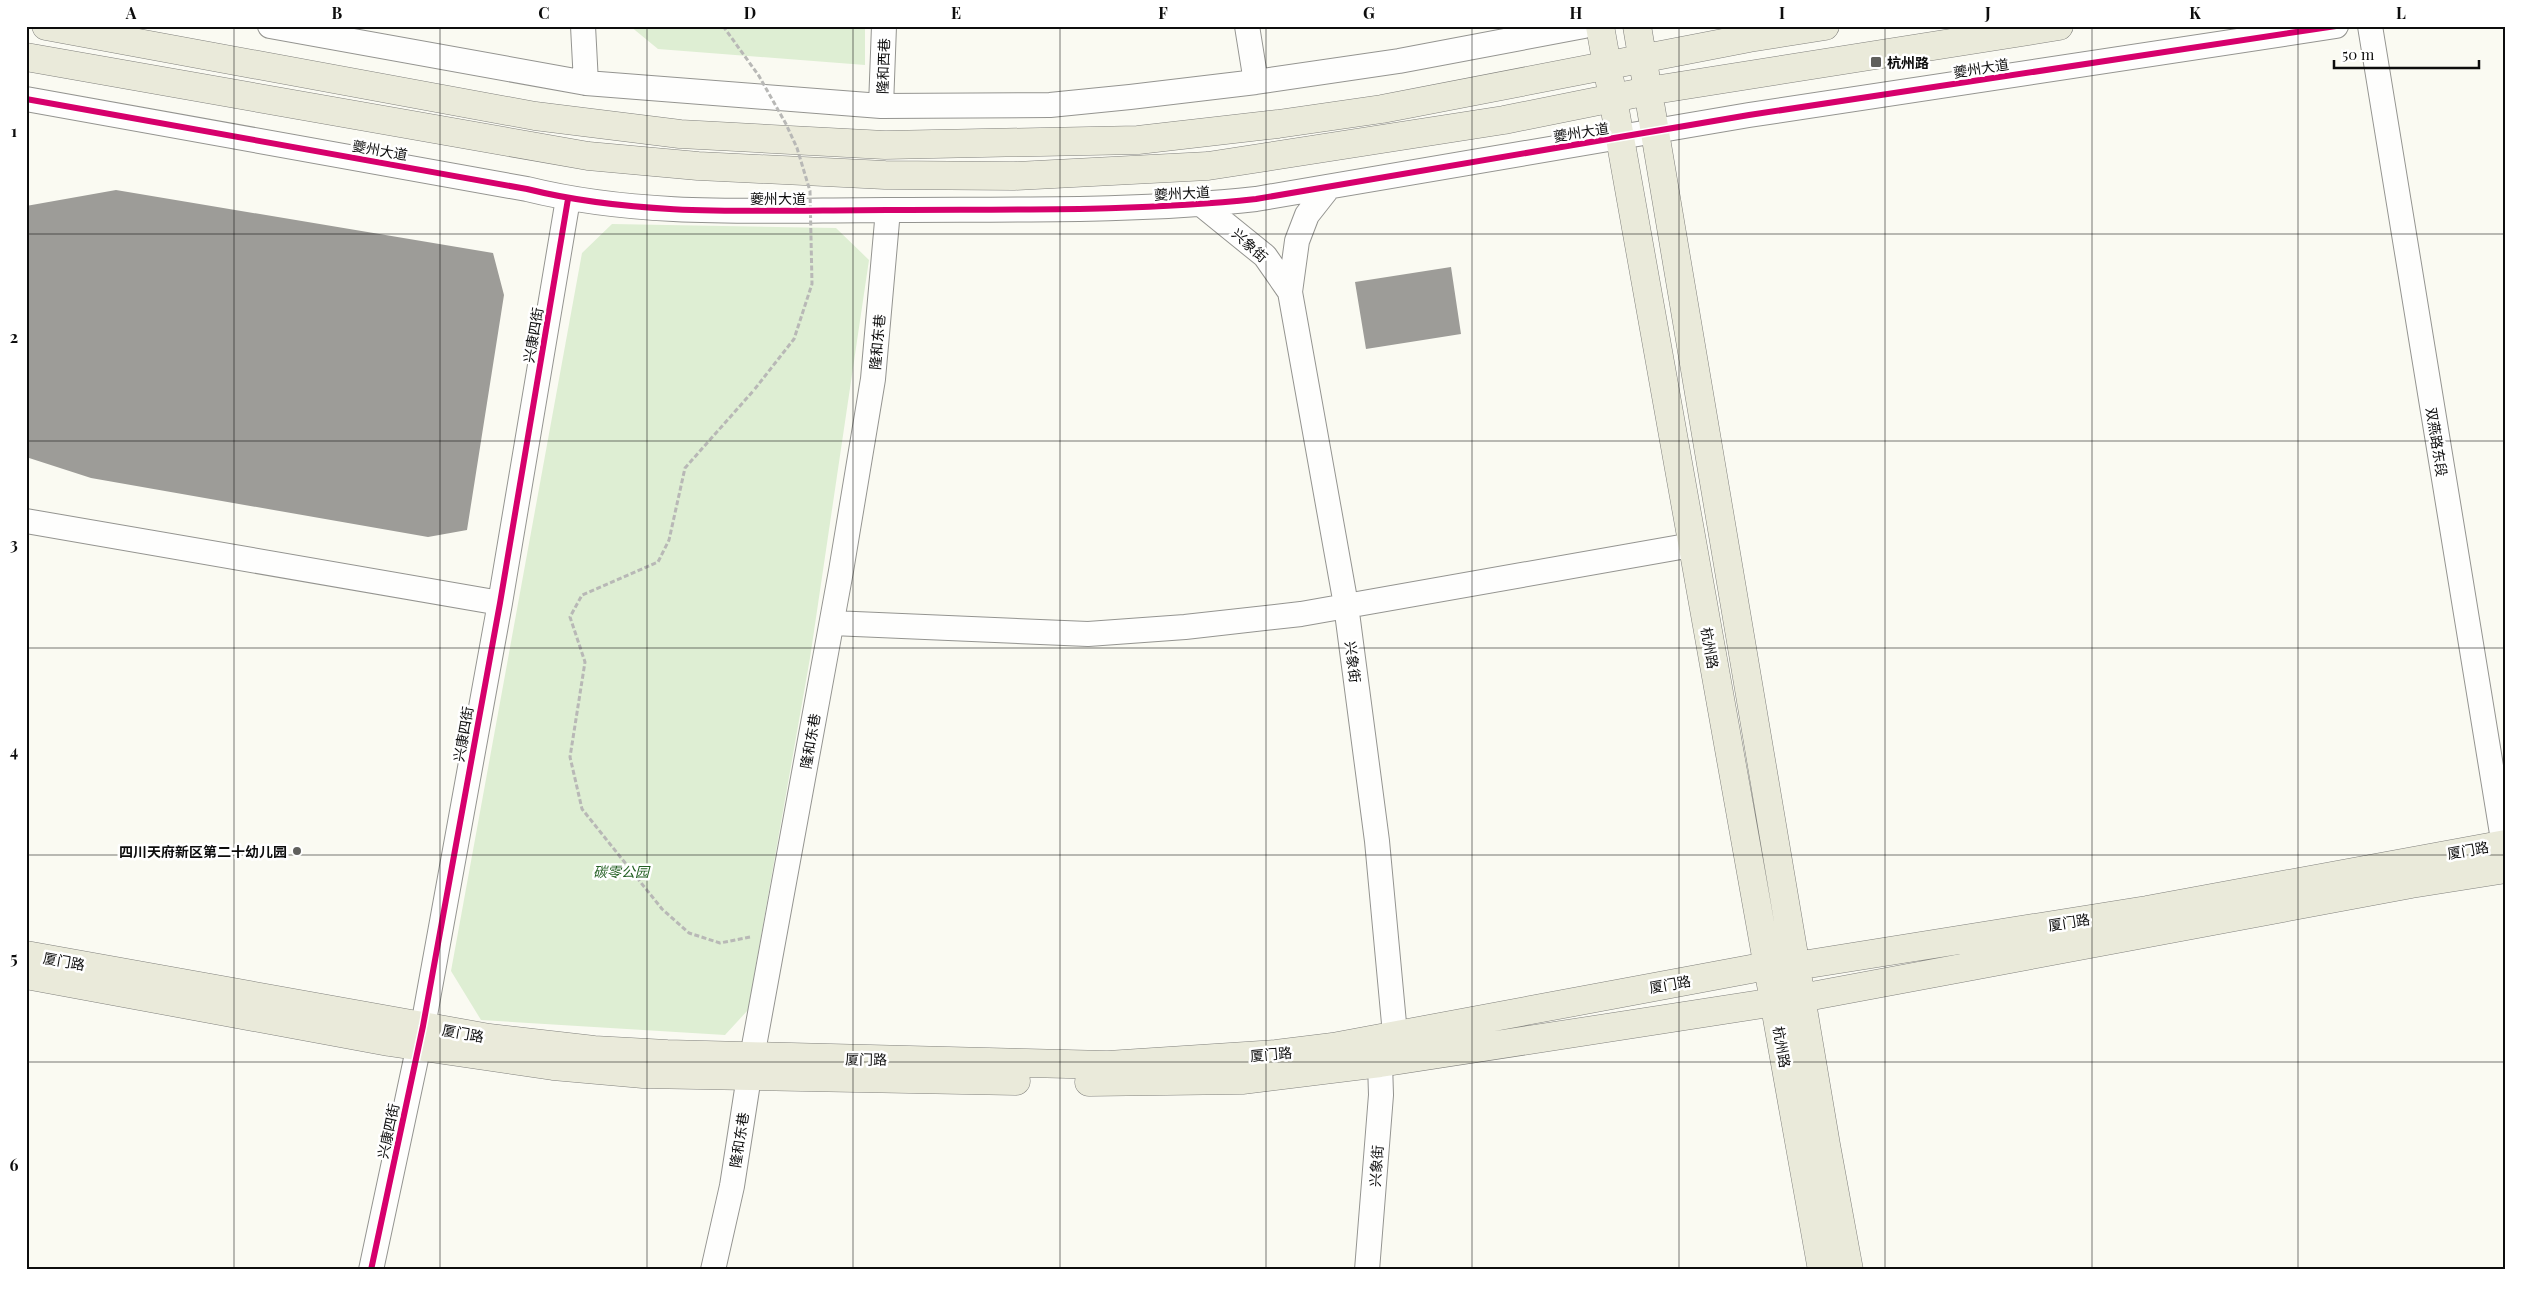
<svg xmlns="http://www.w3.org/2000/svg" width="2532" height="1296" viewBox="0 0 2532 1296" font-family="'Playfair Display','Noto Sans SC',serif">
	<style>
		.green { fill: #deeed3 }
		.building { fill: #9d9c98 }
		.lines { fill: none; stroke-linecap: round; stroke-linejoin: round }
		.minor-casing { stroke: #949490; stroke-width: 26 }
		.major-casing { stroke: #81817d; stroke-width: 29 }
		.path { stroke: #b8b8b6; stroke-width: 3; stroke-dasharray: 5 2.5; stroke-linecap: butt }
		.minor { stroke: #fefefd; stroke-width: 24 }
		.major { stroke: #eaeada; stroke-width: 28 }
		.path-bridge { stroke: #b8b8b6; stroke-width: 3; stroke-dasharray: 5 2.5; stroke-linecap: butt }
		.cycleway-casing { stroke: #fff; stroke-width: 9 }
		.cycleway { stroke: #d6006c; stroke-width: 6 }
		.grid { fill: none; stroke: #0d0d0d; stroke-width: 1; stroke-opacity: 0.55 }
		.poi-dot { fill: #60605d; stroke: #fff; stroke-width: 2 }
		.labels { text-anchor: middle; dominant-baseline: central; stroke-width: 5; stroke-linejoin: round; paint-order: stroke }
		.poi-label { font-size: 14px; font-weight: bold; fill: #0d0d0d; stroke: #fff; text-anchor: start }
		.street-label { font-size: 14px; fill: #0d0d0d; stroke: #fff }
		.park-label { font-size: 14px; font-style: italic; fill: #225f22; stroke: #fff }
		.neatline { fill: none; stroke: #0d0d0d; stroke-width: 2 }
		.grid-label { font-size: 16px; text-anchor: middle; font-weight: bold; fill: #0d0d0d }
	</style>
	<rect width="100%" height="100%" fill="#fafaf2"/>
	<path class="green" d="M630 26H865V65L658 49Z
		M612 224 836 228 869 260 810 658 748 1010 725 1035 481 1020 451 971 582 253Z"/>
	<path class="building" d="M116 190 493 253 504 295 467 530 428 537 91 478 26 457V206Z
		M1451 267 1461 334 1366 349 1355 282Z"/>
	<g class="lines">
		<g class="minor-casing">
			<path id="minor" d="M270 26 586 83 881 106 1050 105 1130 97 1256 82 1399 61 1584 26
				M583 26 586 83
				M1247 26 1256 82
				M2370 26 2506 858
				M26 99 527 189C644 218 767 210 887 210 1010 209 1134 212 1256 199L1749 115 2336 26
				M881 106 884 26
				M1202 205 1265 256 1290 292 1297 241 1307 215 1329 187
				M1290 292 1346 605 1377 841 1395 1034
				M26 521 500 603
				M832 623 1088 634 1185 627 1301 614 1692 545
				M371 1270 423 1026 500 603 568 199
				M713 1270 732 1186 752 1057 841 571 873 379 888 210
				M1367 1270 1381 1095 1380 1063"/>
		</g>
		<g class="major-casing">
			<path id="major" d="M46 26 535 116 680 134 885 145 1138 140 1278 124 1382 109 1749 38 1825 26
				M1600 26 1822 1270
				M1637 26 1826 1145 1849 1270
				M26 57 588 156 698 166 885 175 1014 176 1208 166 1504 120 1648 91 2059 26
				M26 955 489 1038 594 1050 667 1054 1108 1065 1276 1054 1333 1047 1767 966H1796L2147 910 2506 844
				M26 975 389 1042 553 1066 643 1074 1016 1081
				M1089 1082 1242 1080 1380 1063 1801 998 2411 884 2506 869"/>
		</g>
		<path class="path" d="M750 937 720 943 689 933 662 909 582 809 570 757 585 662 570 617 582 595 658 562 669 540 685 468 754 390"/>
		<use href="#minor" class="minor"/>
		<use href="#major" class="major"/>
		<path class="path-bridge" d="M723 26 759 76 786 124 797 148 810 191 812 284 794 339 754 390"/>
		<g class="cycleway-casing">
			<path id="cycleway" d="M26 99 527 189C644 218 767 210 887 210 1010 209 1134 212 1256 199L1749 115 2336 26
				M371 1270 423 1026 500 603 568 199"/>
		</g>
		<use href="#cycleway" class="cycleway"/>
	</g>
	<path class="grid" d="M234 26V1270M440 26V1270M647 26V1270M853 26V1270M1060 26V1270M1266 26V1270M1472 26V1270M1679 26V1270M1885 26V1270M2092 26V1270M2298 26V1270M26 234H2506M26 441H2506M26 648H2506M26 855H2506M26 1062H2506"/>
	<g class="poi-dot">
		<rect x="1870" y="56" width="12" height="12" rx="2.5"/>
		<circle cx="297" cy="851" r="5"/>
	</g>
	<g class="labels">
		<g class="poi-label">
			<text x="1887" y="62">杭州路</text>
			<text x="287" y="851" text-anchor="end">四川天府新区第二十幼儿园</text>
		</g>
		<g class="street-label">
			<text transform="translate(883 66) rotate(-88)">隆和西巷</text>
			<text transform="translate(1981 68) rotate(-9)">夔州大道</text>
			<text transform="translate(1581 132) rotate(-9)">夔州大道</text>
			<text transform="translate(380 150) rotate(10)">夔州大道</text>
			<text transform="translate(1182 193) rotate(-3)">夔州大道</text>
			<text x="778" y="198">夔州大道</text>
			<text transform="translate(1250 245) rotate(42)">兴象街</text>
			<text transform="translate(533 335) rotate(-80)">兴康四街</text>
			<text transform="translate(877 342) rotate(-85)">隆和东巷</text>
			<text transform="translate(2437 442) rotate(81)">双燕路东段</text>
			<text transform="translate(1710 648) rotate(80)">杭州路</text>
			<text transform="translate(1353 662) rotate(83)">兴象街</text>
			<text transform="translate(463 734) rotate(-80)">兴康四街</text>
			<text transform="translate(810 741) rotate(-80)">隆和东巷</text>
			<text transform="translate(2468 850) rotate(-10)">厦门路</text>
			<text transform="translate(2069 922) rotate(-9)">厦门路</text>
			<text transform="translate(64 961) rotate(10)">厦门路</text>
			<text transform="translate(1670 984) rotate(-10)">厦门路</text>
			<text transform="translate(463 1033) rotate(10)">厦门路</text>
			<text transform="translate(1782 1047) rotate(80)">杭州路</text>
			<text transform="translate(1271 1054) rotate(-5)">厦门路</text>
			<text transform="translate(866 1059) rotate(1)">厦门路</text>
			<text transform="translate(388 1131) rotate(-78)">兴康四街</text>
			<text transform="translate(739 1140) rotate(-81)">隆和东巷</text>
			<text transform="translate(1376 1166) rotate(-86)">兴象街</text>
		</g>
		<g class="park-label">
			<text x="621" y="871">碳零公园</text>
		</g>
	</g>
	<rect width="2532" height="1296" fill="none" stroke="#ffffff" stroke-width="55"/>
	<path d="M2334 60v8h145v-8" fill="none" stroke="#0d0d0d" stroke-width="2.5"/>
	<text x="2342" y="60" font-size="15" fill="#0d0d0d" stroke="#ffffff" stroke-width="4" paint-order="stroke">50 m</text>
	<rect x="28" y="28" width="2476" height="1240" class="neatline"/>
	<g class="grid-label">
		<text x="131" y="19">A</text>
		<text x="337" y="19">B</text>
		<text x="544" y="19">C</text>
		<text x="750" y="19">D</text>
		<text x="956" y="19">E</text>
		<text x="1163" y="19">F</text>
		<text x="1369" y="19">G</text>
		<text x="1576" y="19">H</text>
		<text x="1782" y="19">I</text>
		<text x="1988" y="19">J</text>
		<text x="2195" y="19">K</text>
		<text x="2401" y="19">L</text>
		<text x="14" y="137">1</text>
		<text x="14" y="343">2</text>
		<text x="14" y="550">3</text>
		<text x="14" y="757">4</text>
		<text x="14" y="964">5</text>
		<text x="14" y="1171">6</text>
	</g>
</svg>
